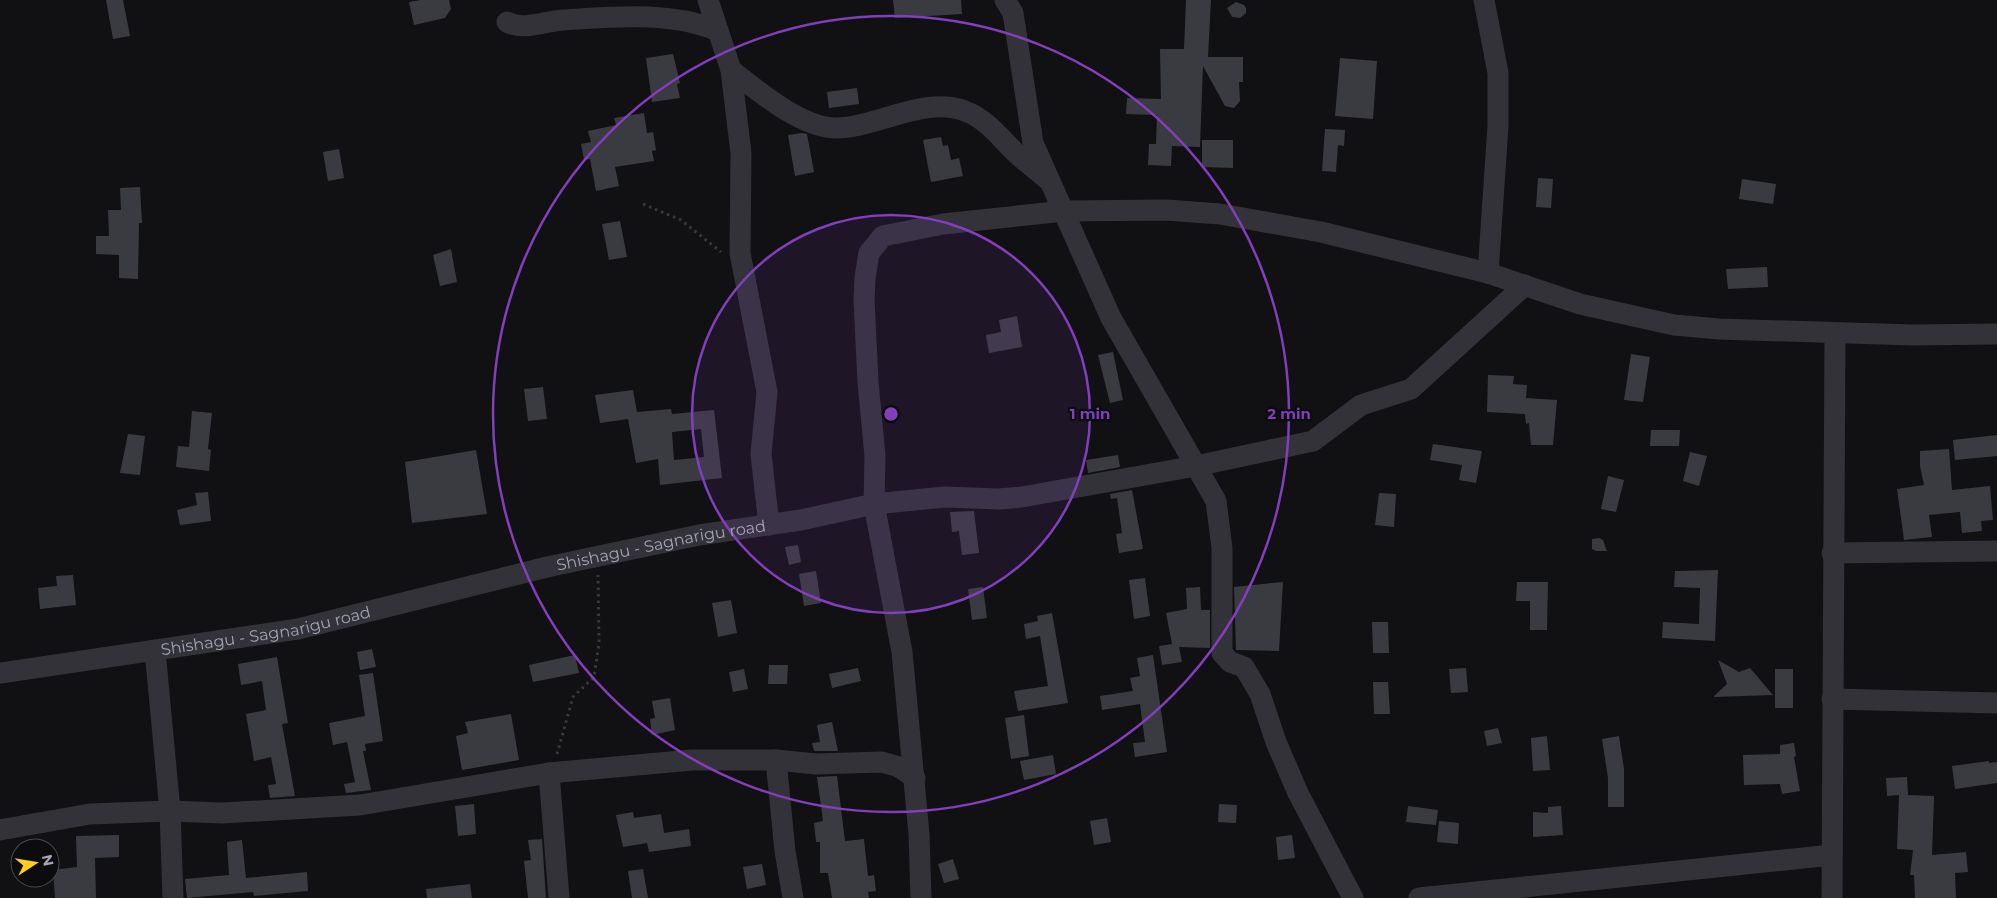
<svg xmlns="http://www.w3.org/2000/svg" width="1997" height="898" viewBox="0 0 1997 898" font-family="Montserrat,sans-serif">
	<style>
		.building { fill: #3a3b40; fill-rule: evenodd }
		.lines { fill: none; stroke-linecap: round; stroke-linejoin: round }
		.path { stroke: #38393f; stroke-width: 3; stroke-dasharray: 2.5 4; stroke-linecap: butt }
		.minor { stroke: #323238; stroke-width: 21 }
		.ring { fill: none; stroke: #813ebd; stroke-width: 2.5 }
		.labels { text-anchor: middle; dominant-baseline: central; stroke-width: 4.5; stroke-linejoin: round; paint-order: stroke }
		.street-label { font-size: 16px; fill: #a1a5b4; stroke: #0c0c0e }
		.centre { fill: #813ebd; stroke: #0c0c0e; stroke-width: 2.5 }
		.ring-label { font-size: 15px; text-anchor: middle; font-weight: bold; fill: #813ebd; stroke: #0c0c0e; stroke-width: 4.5; stroke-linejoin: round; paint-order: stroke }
	</style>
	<rect width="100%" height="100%" fill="#111113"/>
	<path class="building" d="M106 0H123L130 36 113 39Z
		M420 0H449L451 9 445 18 414 25 409 2Z
		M893 0H961L962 14 895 18Z
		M1186 0H1211L1208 57H1243V82H1239L1240 101 1234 108 1225 106 1203 66 1200 147 1172 146 1171 166 1148 165 1149 144H1156L1157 115 1126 114 1127 98 1161 99 1160 49H1184Z
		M1236 2 1244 5 1246 8V13L1240 18 1232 17 1227 8Z
		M673 54 680 83 677 84 680 98 652 102 646 58Z
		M1340 58 1377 61 1373 119 1335 116Z
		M857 88 859 104 829 108 827 92Z
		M644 113 647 133 653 132 656 150 652 151 654 161 615 167 619 186 596 191 590 159 584 160 581 144 591 142 588 131 616 125 614 118Z
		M1325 129 1345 130 1344 146 1338 145 1336 172 1322 171Z
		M802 133 807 134 814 172 795 176 788 135Z
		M941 137 943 146 948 145 951 160 959 158 963 176 931 182 923 140Z
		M1202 140H1233V168L1202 167Z
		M339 149 344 178 328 181 323 152Z
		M1538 178 1553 179 1551 208 1536 207Z
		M1742 179 1776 184 1773 204 1739 199Z
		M140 187 142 223H139L138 279 119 278V255L96 254V236H109L108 210H121L120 188Z
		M620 221 627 257 609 260 602 224Z
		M451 249 457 282 440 286 433 255Z
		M1767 267 1768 287 1728 289 1726 269Z
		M1017 316 1022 347 989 353 986 335 1001 332 999 320Z
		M1113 352 1123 400 1110 403 1098 355Z
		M1631 354 1650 357 1643 402 1624 400Z
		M1488 375 1514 376 1513 384 1527 385 1526 398 1557 400 1553 445H1531L1529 423 1526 424 1525 414 1487 412Z
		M543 387 547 419 528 421 524 389Z
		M633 390 637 412 671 409 672 414 714 410 722 478 660 485 658 459 636 463 628 419 600 423 595 395ZM701 429 704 457 674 460 672 432Z
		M192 411 212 413 208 449 211 450 209 471 176 467 178 446 189 447Z
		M1651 430H1680L1679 446H1650Z
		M128 434 145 436 140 475 120 473Z
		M1997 435V456L1955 460 1953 440Z
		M1433 444 1482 451 1476 483 1459 480 1462 465 1430 460Z
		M1949 449 1952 490 1990 486 1993 520 1981 521 1982 531 1962 533 1960 512 1929 515 1932 537 1904 540 1897 489 1924 485 1920 466V451Z
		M476 450 487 514 412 523 405 462Z
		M1690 452 1707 456 1699 486 1683 481Z
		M1118 455 1120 467 1088 473 1086 460Z
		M1608 476 1624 480 1616 512 1601 509Z
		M1132 490 1143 549 1119 553 1116 534 1122 533 1117 498 1111 499 1110 494Z
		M208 492 211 521 180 525 177 510 197 505 195 493Z
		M1379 493 1396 494 1394 527 1375 525Z
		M974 511 979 553 962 555 959 531 952 532 950 512Z
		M1599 538 1603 540 1607 551H1596L1592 549V539Z
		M798 545 801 562 789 565 785 547Z
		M1718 570 1715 641 1662 638 1663 622 1699 624 1700 588 1674 587 1675 571Z
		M816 571 821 603 804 606 799 574Z
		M73 575 76 605 40 609 38 588 57 586 56 576Z
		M1145 578 1150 616 1134 619 1129 580Z
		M1283 582 1279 651 1236 650 1234 587Z
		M1517 582H1548L1547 630H1530V601H1516Z
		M983 587 987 618 972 620 968 589Z
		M1200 587 1201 610H1210V648L1179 647 1182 662 1162 665 1159 646 1172 644 1166 613 1187 609 1186 588Z
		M731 600 737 633 718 637 712 603Z
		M1052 613 1068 703 1018 711 1014 691 1048 686 1040 636 1026 639 1024 624 1038 621 1037 616Z
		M1372 622H1388L1389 653H1373Z
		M372 649 376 667 360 670 357 652Z
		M575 655 579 673 533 682 529 665Z
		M1153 655 1167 752 1135 757 1133 743 1145 742 1140 704 1102 710 1100 696 1133 691 1130 678 1140 676 1137 658Z
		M277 657 288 723 282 724 295 796 270 798 268 785 276 784 271 757 254 761 246 714 266 710 262 681 241 685 238 664Z
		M1718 660 1739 672 1750 668 1773 695 1713 697 1727 684Z
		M769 665H788L787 684H768Z
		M858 668 861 681 832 688 829 674Z
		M1466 668 1468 692 1451 693 1449 669Z
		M744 669 748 689 733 692 729 672Z
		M1775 669H1793V708H1775Z
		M373 673 383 741 365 744 366 751H363L371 790 346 793 344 784 355 782 347 742 333 745 329 723 365 716 359 675Z
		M1373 682H1388L1390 714H1374Z
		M670 698 675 730 652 735 650 719 655 718 652 701Z
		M511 714 519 760 462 770 456 736 468 733 465 722Z
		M1024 715 1029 756 1011 759 1005 718Z
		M832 722 838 751H814L812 743 820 742 817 725Z
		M1498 728 1502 743 1487 746 1484 731Z
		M1547 736 1550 770 1533 771 1531 738Z
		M1619 736 1624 769V807H1608V778L1602 739Z
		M1794 743 1796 756 1794 757 1800 791 1782 794 1780 784 1744 785 1743 755 1780 754V745Z
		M1053 755 1056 774 1024 780 1020 761Z
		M1989 761V763L1997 762V783L1955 789 1952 766Z
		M837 776 845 841 864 839 868 876 874 875 876 891 868 892 869 898H832L828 873H820V842H816L814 823 823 821 817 777Z
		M1907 777 1908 795 1934 796 1932 855 1966 852 1968 872 1955 873 1956 898H1915L1914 875H1910L1913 850 1897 849 1899 795 1887 796 1886 778Z
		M474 804 476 834 458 836 455 806Z
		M1219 804 1237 805 1236 823 1218 822Z
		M1408 806 1438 810 1436 825 1406 822Z
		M1561 806 1563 835 1533 837V812L1548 813V807Z
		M633 812 634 818 661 814 664 833 689 829 691 846 649 852 647 843 623 847 616 815Z
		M1107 818 1111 842 1094 845 1090 821Z
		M1439 821 1459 823 1458 844 1437 842Z
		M119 835V857L95 858 96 898H55L53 870 77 867 76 836Z
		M1292 835 1295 858 1278 860 1276 837Z
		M542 839 546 898H528L524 861 531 860 528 840Z
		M242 840 246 878 307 872 308 891 254 896 253 892 187 898 185 879 229 875 227 842Z
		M953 859 959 879 944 883 938 864Z
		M762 864 766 885 747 889 743 867Z
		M643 869 648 898H632L628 871Z
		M470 884 472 898H427L426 889Z"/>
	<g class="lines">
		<path class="path" d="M643 204 681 220 721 252
			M557 754 573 697 594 677 599 643 598 575"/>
		<g class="minor">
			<path d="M708 0 731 70 741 153 740 253 767 392 761 454 769 525"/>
			<path d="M1005 0 1013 13 1033 143 1111 318 1216 501 1222 548V653L1230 662 1244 667 1260 694 1276 742 1298 793 1353 898"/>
			<path d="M1484 0 1498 73V126L1488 273"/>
			<path d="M507 22C523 31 546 21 563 20 613 17 671 11 718 31"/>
			<path d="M731 70C758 91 799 126 834 128 874 129 925 95 965 111 987 119 1001 139 1017 154 1027 163 1037 171 1047 179"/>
			<path d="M1832 553 1997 551"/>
			<path d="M155 650 170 811 173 898"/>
			<path id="s1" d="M0 673 298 629 547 567 699 535 801 520 874 504 875 456 868 382 864 300 865 278 869 253 883 236 943 224 1064 211 1166 210 1220 214 1321 232 1488 273 1580 304 1674 325 1719 329 1913 335 1997 334"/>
			<path d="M1832 699 1997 703"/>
			<path d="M776 760 785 851 793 898"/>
			<path d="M549 773 559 898"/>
			<path d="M0 830 90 814 170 811 222 813 360 805 549 773 692 760H776L816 764 882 762 899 767 915 778"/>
			<path d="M921 898 919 834 902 652 874 504 945 497 999 499 1022 497 1196 466 1313 441 1361 405 1411 389 1525 285"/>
			<path d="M1419 898 1832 855"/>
			<path d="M1832 898 1835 333"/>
		</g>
	</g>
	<circle cx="891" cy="414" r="199" fill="#813ebd" fill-opacity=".12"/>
	<g class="ring">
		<circle cx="891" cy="414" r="199"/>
		<circle cx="891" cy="414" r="398"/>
	</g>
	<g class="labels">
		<g class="street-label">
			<text stroke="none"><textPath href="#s1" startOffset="674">Shishagu - Sagnarigu road</textPath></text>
			<text stroke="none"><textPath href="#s1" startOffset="269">Shishagu - Sagnarigu road</textPath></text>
		</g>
	</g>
	<circle cx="891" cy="414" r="8" class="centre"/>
	<g class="ring-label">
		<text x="1090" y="419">1 min</text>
		<text x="1289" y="419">2 min</text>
	</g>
	<g transform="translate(35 863) rotate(78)"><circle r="24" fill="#0c0c0e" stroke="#484950"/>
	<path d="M0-4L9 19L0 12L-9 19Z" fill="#fdce1e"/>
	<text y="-8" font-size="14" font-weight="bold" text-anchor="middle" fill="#a1a5b4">N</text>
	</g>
</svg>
